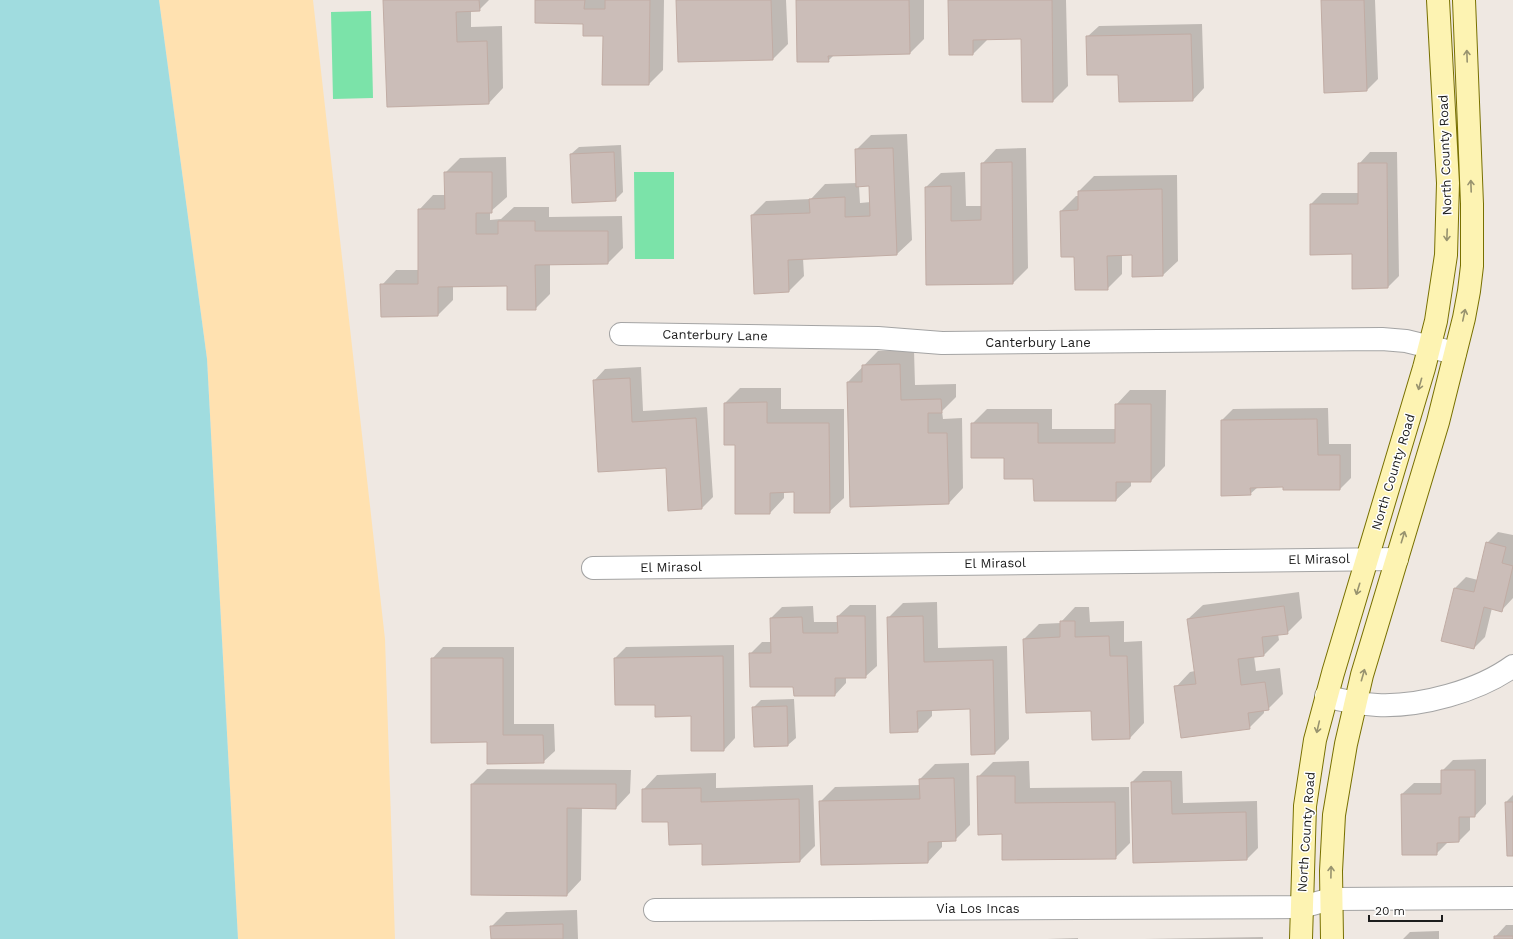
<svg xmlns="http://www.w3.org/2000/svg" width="1513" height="939" viewBox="0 0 1513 939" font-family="'Work Sans',sans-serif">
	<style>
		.sand { fill: #ffe1b0 }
		.pitch { fill: #7be3a9 }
		.water { fill: #a0dcdf }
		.shadow { fill: #0003; fill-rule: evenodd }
		.building { fill: #cbbdb8; stroke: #c1aca4 }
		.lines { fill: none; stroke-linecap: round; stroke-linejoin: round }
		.street-casing { stroke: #a4a4a4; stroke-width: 24 }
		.secondary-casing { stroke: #787000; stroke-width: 24 }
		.street { stroke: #fff; stroke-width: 22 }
		.secondary { stroke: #fdf3b2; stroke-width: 22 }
		.oneway { stroke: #98936f }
		.labels { text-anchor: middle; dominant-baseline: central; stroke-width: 3; stroke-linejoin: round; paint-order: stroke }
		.street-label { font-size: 13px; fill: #1d1d1d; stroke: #fff }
	</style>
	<rect width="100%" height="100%" fill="#efe8e2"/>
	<path class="sand" d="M159 0H313L385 639 395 939H238L207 359Z"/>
	<path class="pitch" d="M371 11 373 98 333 99 331 12Z
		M634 172H674V259H635Z"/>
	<path class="water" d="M0 0H159L207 359 238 939H0Z"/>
	<path class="shadow" d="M384 0H489L479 10H471V27L502 26 503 88 489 103Z
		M536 0H664L663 70 649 84 604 35 584 23Z
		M677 0H786L788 44 773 59Z
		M797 0H924V39L910 53 834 55 828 61Z
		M949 0H1066L1068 86 1053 101H1023L1022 38 988 39 973 54Z
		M1322 0H1375L1378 79 1367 90Z
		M1202 24 1204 88 1193 100 1119 74 1087 37 1099 26Z
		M907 134 912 240 897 254 803 258 804 276 789 291 752 215 766 201 811 199 825 184 857 183 856 150 871 135ZM870 185 871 202 860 203 859 186Z
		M621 145 623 192 615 200 571 154 579 147Z
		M1026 148 1028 268 1013 283 927 284 926 187 941 173 965 172 966 206H982V164L996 149Z
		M1370 152H1397L1399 276 1388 287 1353 253 1311 204 1322 193H1359V164Z
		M506 157 507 197 490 212V220L501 219 514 207H549V217L622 216 623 248 608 263 550 264V294L535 309 508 285 453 286V300L438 315 382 316V285L396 270H419V210L433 195H445V173L460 158Z
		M1177 175 1178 261 1163 275 1133 254H1122V274L1107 289 1075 256 1061 211 1076 196H1079V191L1094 176Z
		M914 350 915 385 956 384V397L942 411 943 419 962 418 963 488 949 503 848 382 878 351Z
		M641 367 643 411 707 407 713 497 702 508 594 381 605 369Z
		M740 388H781V409H844V498L829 512 795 491H784V498L770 513 725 403Z
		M1130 390H1166L1165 466 1151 481H1131V486L1116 500 1034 478 1005 457 972 424 987 409H1052V429H1116V405Z
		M1328 408 1329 444H1351V478L1340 489 1284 486 1258 487 1250 494 1222 420 1233 409Z
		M1498 532 1513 535V598L1501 611 1492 608 1485 637 1474 648 1455 588 1466 577 1478 580 1487 543Z
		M1299 592 1302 618 1287 633 1278 634 1279 640 1264 655 1254 656 1256 671 1280 668 1283 694 1268 709 1264 710V713L1249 728 1176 687 1190 672 1195 671 1188 619 1203 605Z
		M937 602 938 648 1007 646 1009 739 995 753 971 708 932 709V716L917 731 888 618 903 603Z
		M850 605H876L877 666 865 677H846V683L835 695 794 686 750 654 762 642H771V618L782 607 813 606 814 622H839L838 616Z
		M1075 607H1089L1090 622 1124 621V642L1142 641 1144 723 1130 738 1092 710 1027 712 1024 639 1039 624 1061 623V622Z
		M734 645 735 738 724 750H692V715L656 704 615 658 626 647Z
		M443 647H514V724H554L555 751 543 762 488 741 432 659Z
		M794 699 796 738 788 745 755 746 753 708 761 700Z
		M1486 759V804L1475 816H1470V830L1459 841 1448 842 1436 854 1402 794 1414 783H1442V771L1453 760Z
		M1029 761 1030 788 1129 787 1130 843 1115 858 1003 833 978 777 993 762Z
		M969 763 970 825 955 840H942V847L928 862 820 802 835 787 920 785V779L935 764Z
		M487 769 631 770 630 793 616 808 582 807 581 880 567 895 472 784Z
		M1143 771H1182L1183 803 1257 801 1258 848 1247 859 1134 862 1132 782Z
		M716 773V788L813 785 815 846 800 861 703 864V843L669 821 643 790 657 775Z
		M1513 795V855L1506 802Z
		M577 910 578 939H492L491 927 506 912Z
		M1506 925H1513V939H1495V937Z
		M1439 931V939H1403L1410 932Z
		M1263 937V939H1144Z
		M1078 938V939H1047Z"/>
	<path class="building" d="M383 0H479L480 11 456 12 457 42 487 41 489 104 387 107Z
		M535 0H585L584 9H605V0H650L649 85H602L603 36H583V24L535 23Z
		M676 0H771L773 60 678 62Z
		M796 0H909L910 54 828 56 829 62H797Z
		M948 0H1052L1053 102H1022L1021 39 973 40V55H949Z
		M1321 0H1364L1367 91 1324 93Z
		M1191 34 1193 101 1119 102 1118 75H1087L1086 36Z
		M893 148 897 255 788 260 789 292 754 294 751 215 810 213 809 199 845 197V217L870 216 869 186 856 187 855 149Z
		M614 152 616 201 572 203 570 154Z
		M1012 162 1013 284 926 285 925 187 951 186V221L981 220V163Z
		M1358 163H1387L1388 288 1352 289V254L1310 255V204H1358Z
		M444 172H492V213H476V234H498V221H535V231H608V264L535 265 536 310H507V286L438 287V316L381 317 380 284H418V209H445Z
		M1162 189 1163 276 1132 277V255L1107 256 1108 290H1075L1074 257H1061L1060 211 1078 210V191Z
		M900 364 901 400 941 399 942 413H928V433H947L949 504 850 507 847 382H862V365Z
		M630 378 632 422 696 418 702 509 668 511 666 468 598 472 593 380Z
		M767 402V423H829L830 513H794V492L770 493V514H735V445H724V403Z
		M1115 404H1151V482H1116V501H1034L1033 479H1004V458H971V423H1038V443H1115Z
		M1317 419 1318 455H1340V490H1283V487L1250 488 1251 495 1221 496V420Z
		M1486 542 1506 547 1502 563 1513 566 1502 612 1484 607 1474 649 1441 641 1454 588 1474 592Z
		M1284 606 1288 634 1262 637 1264 656 1238 659 1241 685 1265 682 1269 710 1248 713 1250 729 1181 738 1174 686 1196 684 1187 619Z
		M837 616H865L866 678H835V696H794L793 687H750L749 653H771L770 618 802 617 803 633H838Z
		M923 616 924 662 993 660 995 754 971 755 970 709 917 711 918 732 890 733 887 617Z
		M1060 621H1075V637L1109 636 1110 656H1127L1130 739 1092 740 1091 711 1026 713 1023 639 1060 637Z
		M723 656 724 751H691V716L655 717V705H615L614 658Z
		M431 658H503V735H543L544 763 487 764V742L431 743Z
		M787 706 788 746 754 747 752 707Z
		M1441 770H1475V817H1459V842L1437 843V855H1402L1401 794H1441Z
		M977 776H1015V803L1115 802 1116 859 1002 860V834L978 835Z
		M954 778 956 841 928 842V863L821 865 819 801 920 799 919 779Z
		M1171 781 1172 814 1246 812 1247 860 1133 863 1131 782Z
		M471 784H616V809L567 808V896L471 895Z
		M701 788V802L799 799 800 862 702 865V844L669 845 668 822H642V789Z
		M1505 802H1513V856H1507Z
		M563 924V939H491L490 926Z
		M1494 936H1513V939H1494Z"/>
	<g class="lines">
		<g class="street-casing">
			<path id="street" d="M621 334 878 338 942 343 1382 339 1406 341 1455 353
				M593 568 1397 559
				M1326 696C1343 701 1359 704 1377 705 1420 707 1479 691 1513 666
				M655 910 1302 907 1331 899 1513 898"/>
		</g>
		<g class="secondary-casing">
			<path id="secondary" d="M1301 939 1305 806 1315 740 1333 673 1424 368 1436 321 1446 255 1448 183 1438 0
				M1332 939 1331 871 1334 815 1346 744 1362 675 1438 422 1464 318 1469 291 1472 266V204L1464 0"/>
		</g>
		<use href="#street" class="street"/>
		<use href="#secondary" class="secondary"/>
	</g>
	<defs><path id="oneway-shaft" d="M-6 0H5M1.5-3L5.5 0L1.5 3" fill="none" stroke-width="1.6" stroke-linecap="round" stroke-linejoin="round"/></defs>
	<g class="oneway">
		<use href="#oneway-shaft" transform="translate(1467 56) rotate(-92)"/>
		<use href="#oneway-shaft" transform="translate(1471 186) rotate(-92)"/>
		<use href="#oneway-shaft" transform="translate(1447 235) rotate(92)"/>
		<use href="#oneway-shaft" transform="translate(1464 315) rotate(-78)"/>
		<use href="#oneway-shaft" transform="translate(1420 384) rotate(106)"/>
		<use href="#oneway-shaft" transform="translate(1403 537) rotate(-73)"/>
		<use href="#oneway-shaft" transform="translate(1358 589) rotate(107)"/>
		<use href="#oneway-shaft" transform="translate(1363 675) rotate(-74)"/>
		<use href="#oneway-shaft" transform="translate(1318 727) rotate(103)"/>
		<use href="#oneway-shaft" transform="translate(1331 872) rotate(-89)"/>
	</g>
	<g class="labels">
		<g class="street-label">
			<text transform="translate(1445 155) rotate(-92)">North County Road</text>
			<text transform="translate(715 335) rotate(1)">Canterbury Lane</text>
			<text x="1038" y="342">Canterbury Lane</text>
			<text transform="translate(1393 472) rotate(-73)">North County Road</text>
			<text transform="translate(1319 559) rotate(-1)">El Mirasol</text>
			<text transform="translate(995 563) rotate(-1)">El Mirasol</text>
			<text transform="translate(671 567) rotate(-1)">El Mirasol</text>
			<text transform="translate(1306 832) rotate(-86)">North County Road</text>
			<text x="978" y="908">Via Los Incas</text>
		</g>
	</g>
	<path d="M1369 915v6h73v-6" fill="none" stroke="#1d1d1d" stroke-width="2"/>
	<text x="1375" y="915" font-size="12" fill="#1d1d1d" stroke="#ffffff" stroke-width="3" paint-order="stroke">20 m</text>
</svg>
